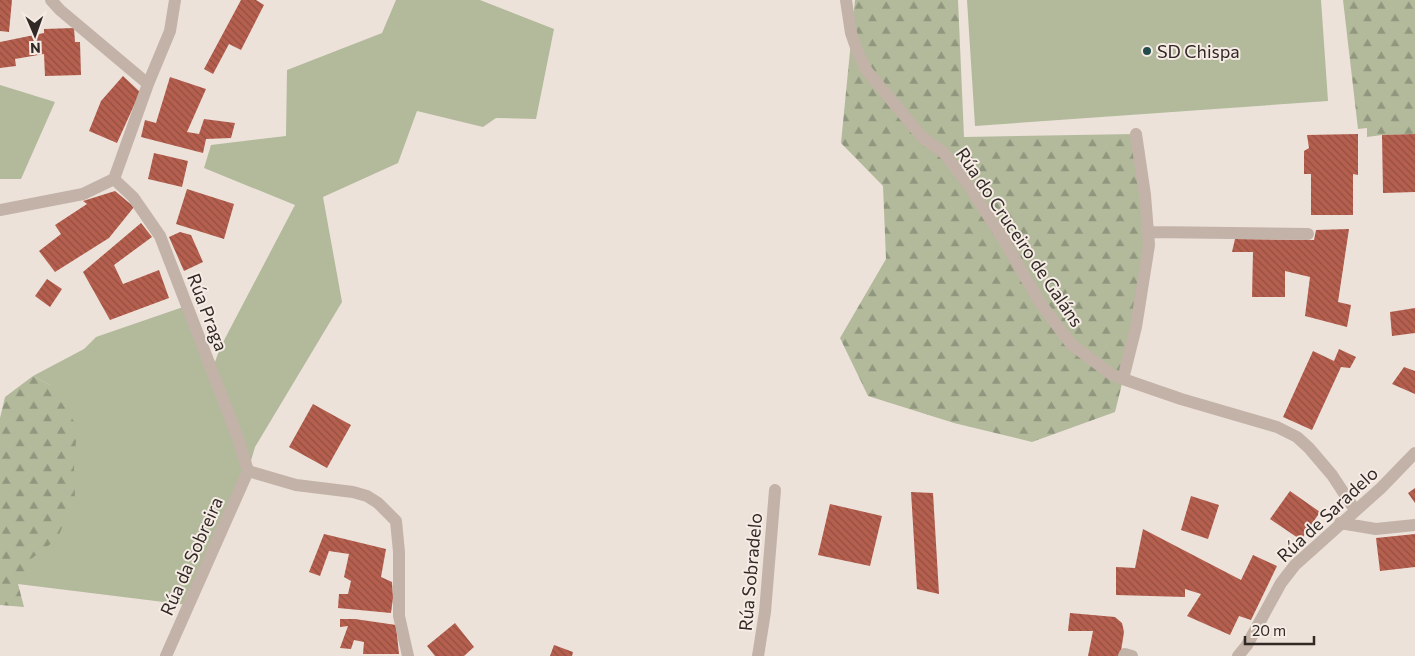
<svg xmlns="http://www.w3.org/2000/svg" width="1415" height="656" viewBox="0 0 1415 656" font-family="Commissioner,sans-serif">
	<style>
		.green { fill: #b2ba9b }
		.forest { fill: url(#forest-firs) }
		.building { fill: url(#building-back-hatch) }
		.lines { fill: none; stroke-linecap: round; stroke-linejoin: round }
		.service { stroke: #c3b2a7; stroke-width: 12 }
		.minor { stroke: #c3b2a7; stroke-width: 12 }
		.poi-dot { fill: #224d4c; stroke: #f6ece5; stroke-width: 2 }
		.labels { text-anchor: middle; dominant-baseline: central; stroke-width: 4; stroke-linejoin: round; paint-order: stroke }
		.poi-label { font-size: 18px; fill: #312926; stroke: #f6ece5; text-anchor: start }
		.street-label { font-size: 18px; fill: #312926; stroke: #f6ece5 }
	</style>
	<defs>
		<pattern id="forest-firs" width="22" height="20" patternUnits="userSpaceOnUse" patternTransform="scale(1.25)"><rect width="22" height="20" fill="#b2ba9b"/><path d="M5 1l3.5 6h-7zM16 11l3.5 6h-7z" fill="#91977e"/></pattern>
		<pattern id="building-back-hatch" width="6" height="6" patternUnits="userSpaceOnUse" patternTransform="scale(1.25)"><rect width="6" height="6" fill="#b55f4f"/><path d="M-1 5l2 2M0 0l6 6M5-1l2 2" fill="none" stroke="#944e41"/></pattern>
	</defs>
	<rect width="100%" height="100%" fill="#ede2d9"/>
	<path class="green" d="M396 0H480L554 29 536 119 496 118 483 127 417 111 398 163 323 197 342 302 255 447 248 471 188 605 18 584 50 385 33 376 84 349 96 337 186 306 212 370 220 348 295 205 204 168 211 145 286 136 287 70 382 33Z
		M967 0H1321L1328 101 975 126Z
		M0 85 55 102 21 179H0Z"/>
	<path class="forest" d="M855 0H958L964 137 1136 134 1147 260 1136 327 1115 412 1032 442 954 423 868 396 840 338 886 259 883 186 841 143Z
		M1343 0H1415V134L1382 135 1367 137V128L1358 129Z
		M33 376 50 385 77 426 74 468 75 499 57 539 31 559 18 584 24 607 0 605V418L5 397Z"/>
	<path class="building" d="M0 0H12L9 32 0 31Z
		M241 0H256L264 5 241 50 229 44 213 74 204 69Z
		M74 28 75 42H80L81 75 45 76 44 54 15 59 16 66 0 68V42L44 33V29Z
		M123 76 140 92 117 143 89 131 101 101Z
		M170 77 206 89 187 132 199 134 204 119 235 123 231 138 206 139 203 153 141 137 145 120 156 123Z
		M1358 134V175L1353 174V215H1311V174H1304V151L1309 148 1307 135Z
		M1415 134V192L1383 193 1382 135Z
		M154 153 188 161 182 187 148 179Z
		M187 189 234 204 224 239 176 224Z
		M115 191 134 207 109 238 55 272 39 251 61 234 55 225 87 204 83 201Z
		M141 223 152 237 114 265 123 284 159 270 169 298 110 320 83 272Z
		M1349 229 1338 302 1351 305 1347 327 1305 316 1310 277 1285 271V297H1252L1253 252H1232L1235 239 1314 240 1316 230Z
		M180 232 191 235 203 262 184 271 169 237Z
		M47 279 62 289 50 307 35 296Z
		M1415 308V333L1392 336 1390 312Z
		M1339 349 1356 357 1350 368 1341 367 1312 430 1283 417 1313 351 1334 361Z
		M1404 367 1415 371V394L1392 384Z
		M313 404 351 425 327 468 289 447Z
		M1415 488V503L1408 493Z
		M1290 491 1320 512 1301 540 1270 519Z
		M911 492 933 493 939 594 917 589Z
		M1191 496 1219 505 1208 539 1181 530Z
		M830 504 882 516 870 566 818 555Z
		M1143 529 1241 580 1253 555 1277 566 1251 620 1239 616 1230 635 1187 616 1201 594 1185 589V597L1116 595V567L1135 568Z
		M324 534 386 549 381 577 392 582 393 598 391 613 338 608 339 594H348L351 581 344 577 349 554 329 551 320 576 309 572Z
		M1415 534V567L1380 571 1376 538Z
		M1070 613 1115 617 1122 623 1124 632 1121 651 1119 656H1088L1093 631H1068Z
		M340 619H355L396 625 399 654H363L364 642 354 640 351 649 340 648 348 626 340 627Z
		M455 623 474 647 464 656H435L427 646Z
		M554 645 573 652 572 656H550Z"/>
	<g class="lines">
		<path class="service" d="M1124 656 1125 654 1132 656"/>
		<path class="minor" d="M51 0 60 10 148 84 114 179 133 197 160 236 238 438 248 471
			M846 0 851 33 858 53 867 71 923 138 944 153 969 186 1002 237 1041 304 1071 344 1111 374 1123 379 1181 399 1277 427 1297 437 1309 448 1332 475 1355 510
			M148 84 170 31 175 0
			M0 210 83 194 114 179
			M1149 232 1308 234
			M1123 379 1136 327 1149 245 1145 195 1136 134
			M248 471 296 485 353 492 367 496 378 503 396 521 399 552V616L408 656
			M1340 523 1376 529 1415 525
			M166 656 248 471
			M758 656 765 612 775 490
			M1238 656 1247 645 1281 583 1295 565 1381 488 1415 453"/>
	</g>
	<circle class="poi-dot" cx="1147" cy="51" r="5"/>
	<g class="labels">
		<g class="poi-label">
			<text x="1157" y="51">SD Chispa</text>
		</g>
		<g class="street-label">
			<text transform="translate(1020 237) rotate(56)">Rúa do Cruceiro de Galáns</text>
			<text transform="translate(208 312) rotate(69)">Rúa Praga</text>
			<text transform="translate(1327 514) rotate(-43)">Rúa de Saradelo</text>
			<text transform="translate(191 556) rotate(-66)">Rúa da Sobreira</text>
			<text transform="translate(750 572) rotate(-85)">Rúa Sobradelo</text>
		</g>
	</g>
	<g transform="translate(35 35) rotate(178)" stroke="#f6ece5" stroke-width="4" paint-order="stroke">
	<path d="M0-4L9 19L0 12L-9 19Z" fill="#312926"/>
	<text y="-8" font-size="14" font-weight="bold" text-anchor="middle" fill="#312926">N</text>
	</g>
	<path d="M1245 636v8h69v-8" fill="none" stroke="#312926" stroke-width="2.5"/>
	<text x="1252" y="636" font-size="15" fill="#312926" stroke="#f6ece5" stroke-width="4" paint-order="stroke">20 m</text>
</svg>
